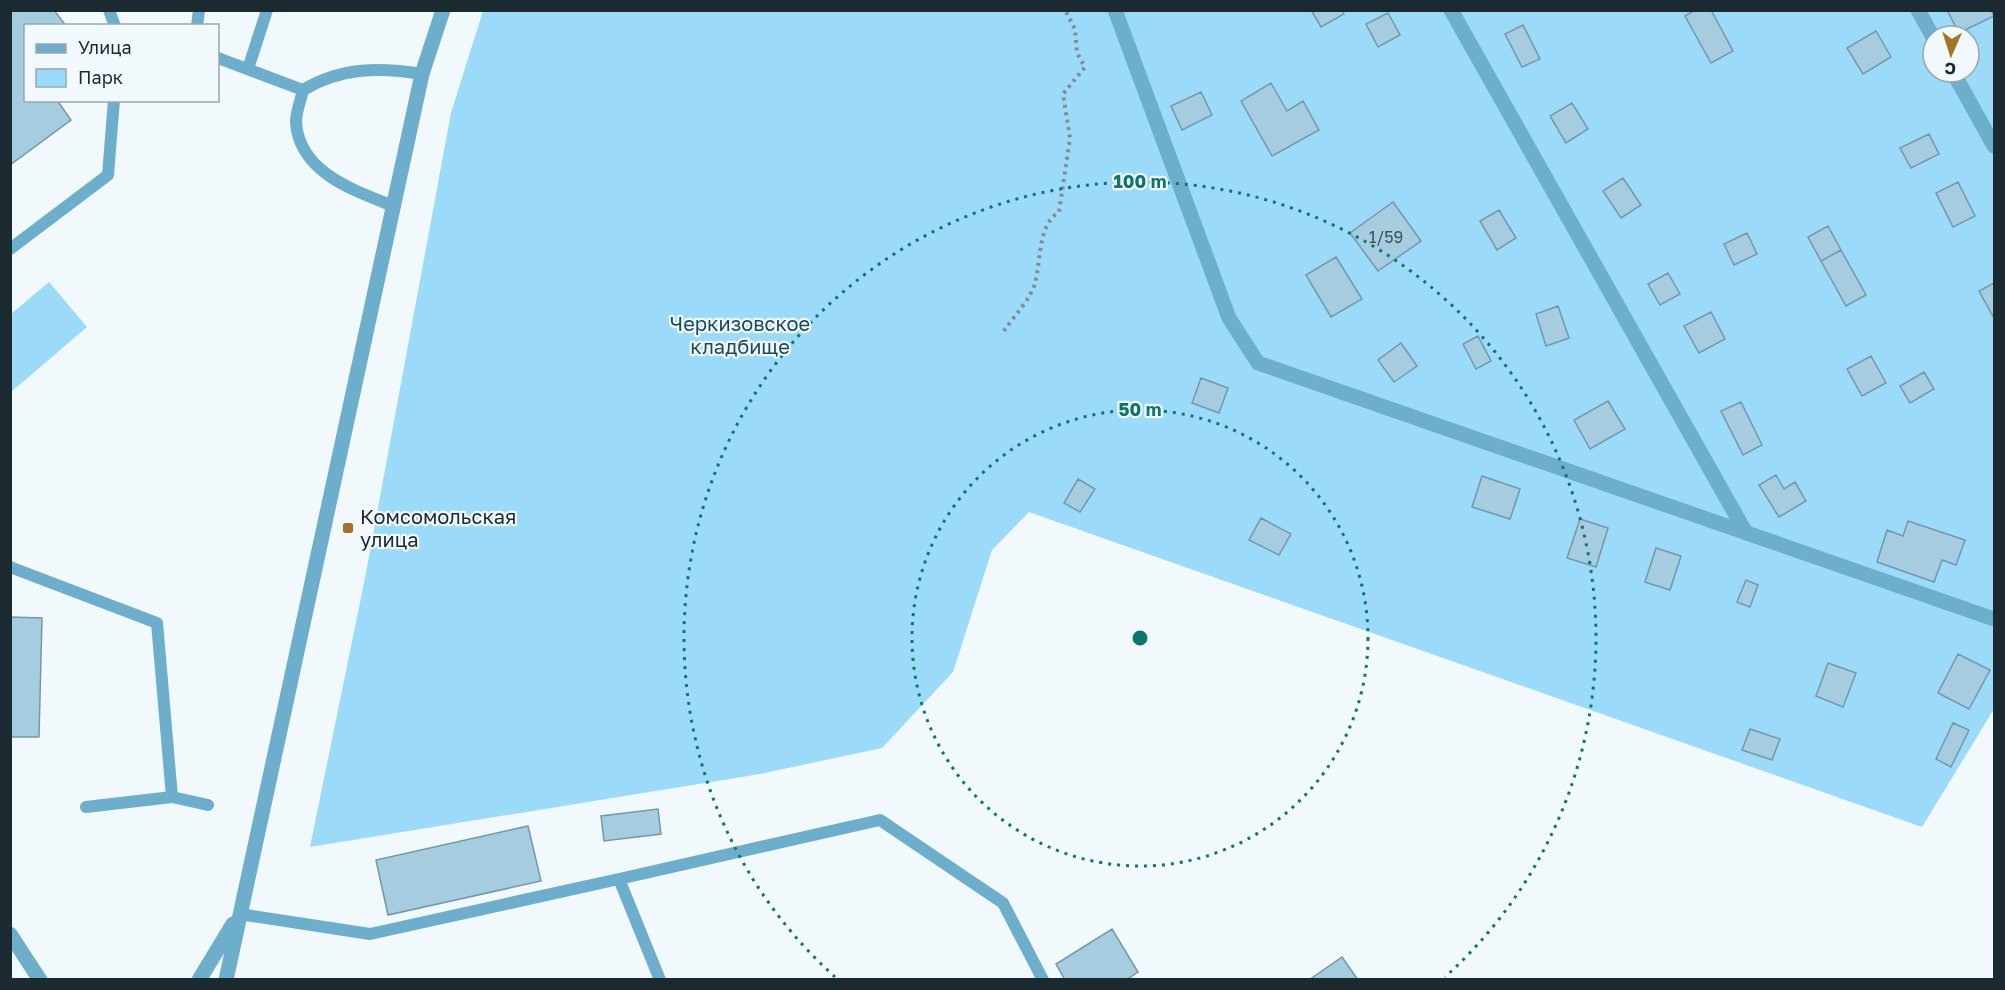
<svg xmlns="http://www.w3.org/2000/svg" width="2005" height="990" viewBox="0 0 2005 990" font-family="'Golos Text',sans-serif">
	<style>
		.green { fill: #9bdaf8; fill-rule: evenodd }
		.building { fill: #a5ccdf; stroke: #7298aa; stroke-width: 1.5 }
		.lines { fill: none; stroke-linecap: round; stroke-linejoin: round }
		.path { stroke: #818d93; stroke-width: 4; stroke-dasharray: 3 4.5; stroke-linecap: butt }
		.service { stroke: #6daecc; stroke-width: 12 }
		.minor { stroke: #6daecc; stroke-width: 15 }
		.tertiary { stroke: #6daecc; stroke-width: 15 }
		.ring { fill: none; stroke: #0f766e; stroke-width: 3; stroke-dasharray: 3 6 }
		.poi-dot { fill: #a17626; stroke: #f1f9fd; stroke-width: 2 }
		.labels { text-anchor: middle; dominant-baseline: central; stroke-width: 4.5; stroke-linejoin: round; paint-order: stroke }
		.number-label { font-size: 16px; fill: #3e525c }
		.park-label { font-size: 20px; fill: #1b495c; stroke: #f1f9fd }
		.poi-label { font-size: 20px; fill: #1b2a31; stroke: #f1f9fd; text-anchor: start }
		.centre { fill: #0f766e; stroke: #f1f9fd; stroke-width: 3 }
		.ring-label { font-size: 18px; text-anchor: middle; font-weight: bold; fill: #0f766e; stroke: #f1f9fd; stroke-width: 4.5; stroke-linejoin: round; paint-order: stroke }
	</style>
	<rect width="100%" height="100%" fill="#f1f9fd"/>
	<path class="green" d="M483 11H1994V709L1922 827 1029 512 992 550 953 672 882 748 760 774 310 847 365 578 451 113ZM1933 36H1969V72H1933Z
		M49 282 87 327 11 392V314Z"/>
	<path class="building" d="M10 10H54L66 26H26V100H57L71 120 10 165Z
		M1311 10H1342L1344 14 1321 27Z
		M1695 10H1711L1733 51 1711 63 1685 16Z
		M1947 10H1991L1994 16 1959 33Z
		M1388 13 1400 35 1378 47 1366 24Z
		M1523 25 1540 59 1522 67 1505 34Z
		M1876 31 1891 57 1863 74 1847 48Z
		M1271 83 1287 111 1303 101 1319 130 1272 156 1241 101Z
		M1201 92 1212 115 1182 130 1171 106Z
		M1572 103 1588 129 1566 143 1550 116Z
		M1929 134 1939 154 1911 168 1900 148Z
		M1623 178 1641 205 1621 218 1603 191Z
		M1958 182 1975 216 1953 227 1936 193Z
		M1393 202 1421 241 1378 271 1350 233Z
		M1499 210 1516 238 1497 250 1480 221Z
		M1828 226 1841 250 1821 261 1808 237Z
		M1747 233 1757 254 1734 265 1724 244Z
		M1841 250 1866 295 1846 306 1821 261Z
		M1336 257 1362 299 1331 317 1306 275Z
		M1668 273 1680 294 1660 305 1648 284Z
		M1994 283V318L1979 291Z
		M1558 306 1569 338 1546 346 1536 314Z
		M1711 312 1725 339 1699 353 1684 326Z
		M1478 336 1491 361 1476 369 1463 344Z
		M1401 343 1417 366 1394 382 1378 360Z
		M1871 356 1886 383 1862 396 1847 369Z
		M1924 372 1934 389 1910 403 1900 386Z
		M1201 378 1228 388 1219 413 1192 403Z
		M1608 401 1625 429 1590 449 1574 420Z
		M1741 402 1762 445 1743 455 1721 411Z
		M1776 475 1784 489 1795 482 1806 501 1779 517 1759 485Z
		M1482 476 1520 489 1510 519 1472 507Z
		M1078 479 1095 489 1080 512 1064 503Z
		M1261 518 1291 534 1279 555 1249 540Z
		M1580 519 1608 528 1596 567 1567 558Z
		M1908 521 1965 540 1956 565 1942 560 1934 582 1877 562 1887 530 1903 536Z
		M1656 548 1681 556 1670 590 1645 582Z
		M1746 580 1758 585 1750 607 1737 602Z
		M10 617 42 618 39 737H10Z
		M1958 654 1990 670 1969 709 1938 693Z
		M1828 663 1856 673 1843 707 1816 696Z
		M1953 723 1969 730 1951 767 1936 759Z
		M1750 729 1780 739 1772 760 1742 750Z
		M658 809 661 834 604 841 601 816Z
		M528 826 541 881 388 915 376 860Z
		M1112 929 1138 972 1126 980H1065L1056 964Z
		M1342 957 1358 980H1309Z"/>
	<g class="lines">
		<path class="path" d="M1004 331C1013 317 1031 299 1035 283 1041 261 1038 224 1059 212L1070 138 1063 94 1085 67 1077 53 1075 29 1065 10"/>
		<path class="service" d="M109 10 115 26
			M197 26 199 10
			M218 58 303 90
			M248 69 267 10
			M393 206C353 190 299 172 296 122 296 112 301 99 303 90 341 67 380 67 422 74
			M10 249 108 175 114 100
			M10 567 157 623 172 797 86 807
			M172 797 208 805
			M239 914 370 934 619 879
			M660 980 619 879 880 820 1003 903 1043 980"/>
		<path class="minor" d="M1115 10 1229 318 1258 363 1994 619
			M1451 10 1746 533
			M1918 10 1933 37
			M1953 72 1994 146
			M10 934 40 980"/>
		<path class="tertiary" d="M199 980 233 924
			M226 980 422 74 443 10"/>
	</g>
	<g class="ring">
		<circle cx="1140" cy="638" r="228"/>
		<path d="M835 977A456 456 0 1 1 1445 977"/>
	</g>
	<rect class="poi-dot" x="342" y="522" width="12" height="12" rx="3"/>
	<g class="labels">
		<g class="number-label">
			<text x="1386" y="237">1/59</text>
		</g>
		<g class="park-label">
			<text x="740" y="323">Черкизовское<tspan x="740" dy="23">кладбище</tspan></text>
		</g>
		<g class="poi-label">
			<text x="360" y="516">Комсомольская<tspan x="360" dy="23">улица</tspan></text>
		</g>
	</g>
	<circle cx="1140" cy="638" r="9" class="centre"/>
	<g class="ring-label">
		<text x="1140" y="188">100 m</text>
		<text x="1140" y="416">50 m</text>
	</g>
	<rect width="2005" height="990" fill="none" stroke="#1b2a31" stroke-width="24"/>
	<rect x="24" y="24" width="195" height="78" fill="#f1f9fd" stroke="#9ba6ab" stroke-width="1.5"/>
	<rect x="36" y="44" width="30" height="9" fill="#6daecc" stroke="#9ba6ab" stroke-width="1.5"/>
	<text x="78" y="54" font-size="18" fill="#1b2a31">Улица</text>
	<rect x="36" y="69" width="30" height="18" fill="#9bdaf8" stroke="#9ba6ab" stroke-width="1.5"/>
	<text x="78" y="84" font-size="18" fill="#1b2a31">Парк</text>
	<g transform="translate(1951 54) rotate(183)"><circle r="28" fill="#f1f9fd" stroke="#9ba6ab" stroke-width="1.5"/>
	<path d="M0-4.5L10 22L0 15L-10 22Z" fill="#a17626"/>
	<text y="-9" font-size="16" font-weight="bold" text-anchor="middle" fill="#1b2a31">С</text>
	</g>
</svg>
